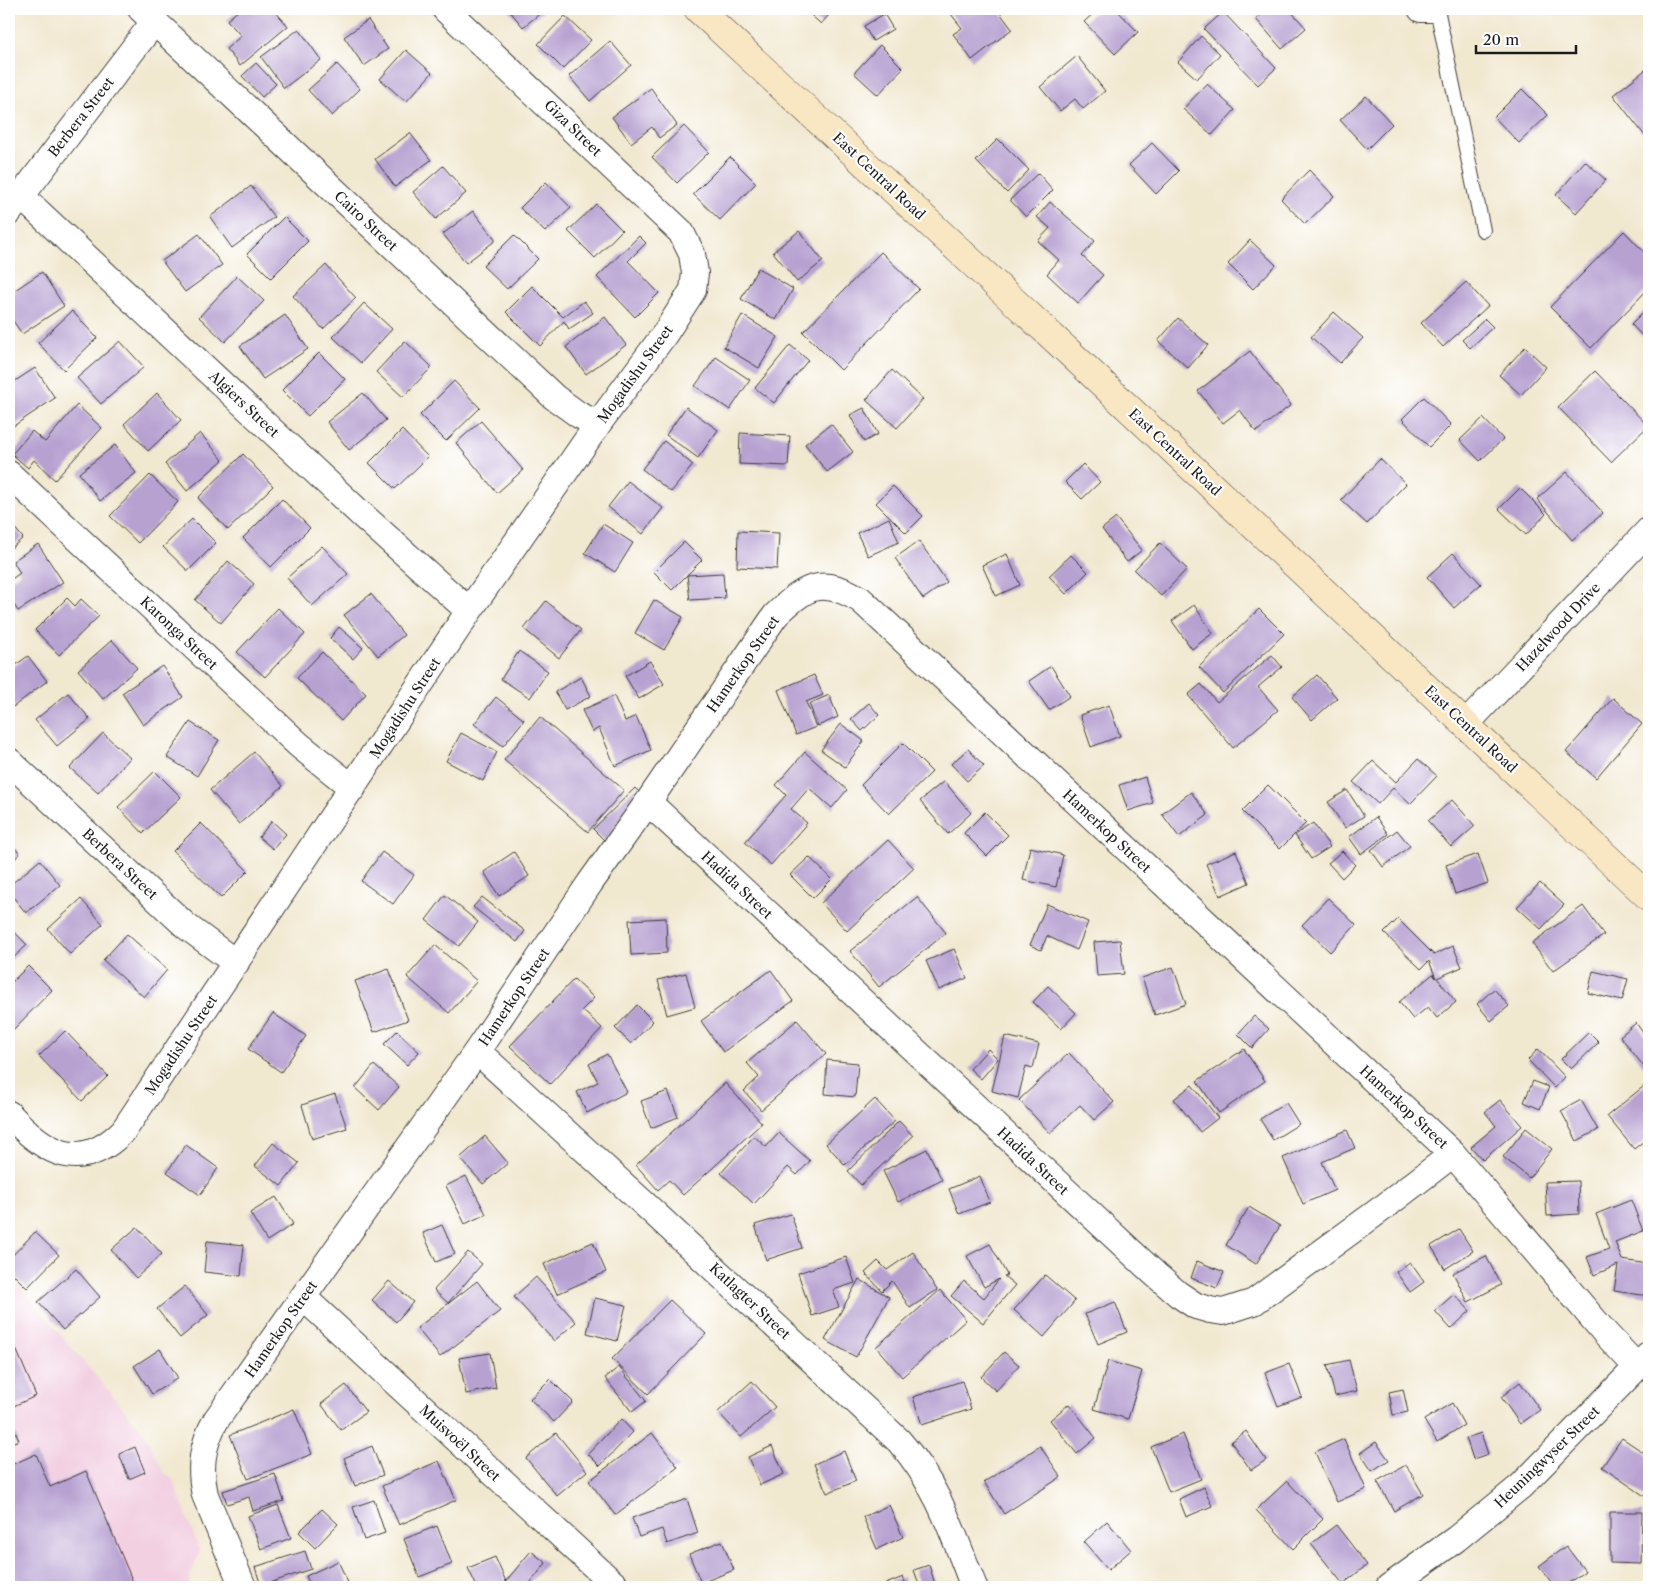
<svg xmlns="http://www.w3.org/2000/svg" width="1658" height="1596" viewBox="0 0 1658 1596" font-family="'Libre Caslon Text',serif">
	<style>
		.built { fill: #f2cfe1 }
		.building { fill: #b7a1d1 }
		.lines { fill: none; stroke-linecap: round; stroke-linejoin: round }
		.lane-casing { stroke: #3c3b37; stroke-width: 16 }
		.street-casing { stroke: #3c3b37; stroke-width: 28 }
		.secondary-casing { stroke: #3c3b37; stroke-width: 29 }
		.lane { stroke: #fff; stroke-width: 14 }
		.street { stroke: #fff; stroke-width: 26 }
		.secondary { stroke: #f9e7c3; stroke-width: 28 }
		.labels { text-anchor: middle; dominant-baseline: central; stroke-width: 4.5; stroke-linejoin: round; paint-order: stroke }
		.street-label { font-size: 14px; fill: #1c1c1c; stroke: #fff }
	</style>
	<rect width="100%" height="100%" fill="#fff"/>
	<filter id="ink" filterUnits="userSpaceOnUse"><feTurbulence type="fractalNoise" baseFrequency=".02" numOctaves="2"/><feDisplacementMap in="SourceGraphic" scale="10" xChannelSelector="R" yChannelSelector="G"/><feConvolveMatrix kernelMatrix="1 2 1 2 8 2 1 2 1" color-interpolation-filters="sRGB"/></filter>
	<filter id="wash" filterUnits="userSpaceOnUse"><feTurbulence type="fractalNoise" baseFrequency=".0096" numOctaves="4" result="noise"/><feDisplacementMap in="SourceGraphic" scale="20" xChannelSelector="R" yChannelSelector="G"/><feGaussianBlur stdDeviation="1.12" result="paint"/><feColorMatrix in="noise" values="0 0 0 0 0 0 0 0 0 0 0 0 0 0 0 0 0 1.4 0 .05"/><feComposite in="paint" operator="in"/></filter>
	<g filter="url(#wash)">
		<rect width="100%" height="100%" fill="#f1e8d0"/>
		<path class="built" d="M9 1274 145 1434 164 1473 172 1477 200 1552 190 1576V1587H9Z"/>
		<g id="blocks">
			<path class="building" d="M240 9H273L288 26 240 66 226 49 241 36 227 20Z
				M508 9H546L523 27Z
				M804 9H834L821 24Z
				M947 9H997L1012 29 972 60 953 34 962 28Z
				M1098 9H1116L1138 32 1115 54 1084 22Z
				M1268 9H1289L1306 28 1282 49 1256 19Z
				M1223 12 1276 68 1258 85 1204 29Z
				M884 14 893 29 873 41 864 26Z
				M565 16 591 40 563 69 538 44Z
				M368 20 388 49 364 66 344 37Z
				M299 29 321 60 284 88 261 57Z
				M1201 36 1220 54 1197 79 1178 62Z
				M610 41 631 65 590 101 569 76Z
				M880 45 903 68 878 95 854 73Z
				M406 50 432 73 406 102 380 79Z
				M1077 56 1105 91 1083 109 1075 99 1060 111 1040 87Z
				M256 63 276 84 262 97 242 76Z
				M337 64 360 89 332 116 308 90Z
				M1649 67V141L1613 95Z
				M1207 84 1235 110 1212 135 1183 109Z
				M651 88 677 125 659 138 652 127 631 143 612 117Z
				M1522 89 1548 115 1519 143 1494 117Z
				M1366 96 1392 124 1367 149 1340 120Z
				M684 126 709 152 677 183 652 157Z
				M410 133 431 160 395 187 375 159Z
				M998 139 1029 170 1007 193 976 161Z
				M1152 143 1179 171 1156 194 1129 165Z
				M730 157 756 183 720 220 693 194Z
				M1585 161 1606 180 1576 213 1556 195Z
				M443 166 466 193 436 219 413 192Z
				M1309 170 1334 196 1305 224 1281 199Z
				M1038 173 1053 190 1026 217 1010 200Z
				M546 182 571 208 545 232 520 208Z
				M251 186 274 217 232 248 210 217Z
				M1050 202 1095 241 1082 256 1103 275 1078 303 1047 274 1059 260 1038 241 1050 228 1037 217Z
				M596 204 622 230 595 258 568 231Z
				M473 211 496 240 466 263 443 234Z
				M284 217 308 241 271 278 247 254Z
				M799 231 823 261 797 282 773 252Z
				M1624 231 1649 257V288L1591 348 1550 307Z
				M199 234 222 265 185 292 162 261Z
				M514 235 538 259 507 289 483 266Z
				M639 236 646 243 628 261 659 293 635 317 597 277Z
				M1250 240 1276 265 1253 289 1228 264Z
				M881 252 919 289 841 370 803 332Z
				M326 265 356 298 323 329 293 296Z
				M758 268 793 289 776 320 741 299Z
				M42 272 64 306 22 334 9 315V294Z
				M237 276 264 301 225 342 199 317Z
				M1466 282 1488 306 1443 347 1421 323Z
				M532 286 563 317 584 301 593 313 569 329 564 321 540 346 506 312Z
				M364 303 392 329 361 363 333 337Z
				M1649 306V340L1648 342 1631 324Z
				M72 311 97 338 64 370 38 343Z
				M1334 312 1363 338 1340 363 1311 337Z
				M285 315 308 349 263 379 240 346Z
				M742 315 778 337 759 368 724 347Z
				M605 317 626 345 586 374 566 347Z
				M1178 318 1208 345 1188 368 1158 341Z
				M1485 319 1493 327 1470 348 1462 340Z
				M120 341 144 367 101 404 77 378Z
				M405 341 432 367 403 397 376 372Z
				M790 345 808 360 774 403 755 388Z
				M1525 347 1546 367 1521 395 1499 375Z
				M1250 351 1291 405 1256 432 1240 410 1223 423 1198 391Z
				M319 353 345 379 308 416 282 390Z
				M716 357 750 380 730 410 695 386Z
				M35 368 55 398 12 427 9 423V385Z
				M892 370 923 399 897 428 866 400Z
				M1595 371 1648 426 1611 462 1558 407Z
				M454 381 480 408 446 441 420 415Z
				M157 393 181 420 148 451 124 424Z
				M363 393 386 420 349 450 327 422Z
				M1424 397 1451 425 1429 447 1402 419Z
				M77 405 102 428 55 480 34 460 28 468 12 454 32 431 45 442Z
				M686 407 718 430 698 458 666 435Z
				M864 408 878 434 864 442 850 415Z
				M1483 418 1503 439 1480 461 1460 440Z
				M481 421 523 470 497 493 456 443Z
				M831 424 853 452 827 472 805 444Z
				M402 430 428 457 395 489 369 463Z
				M200 433 223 460 187 491 165 464Z
				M740 433 790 436 788 466 739 464Z
				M664 441 693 465 671 492 642 469Z
				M115 445 136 473 100 501 79 473Z
				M243 454 273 486 228 530 198 498Z
				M1380 459 1406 484 1367 524 1341 500Z
				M1083 464 1100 482 1082 499 1065 482Z
				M1567 472 1603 513 1572 540 1537 499Z
				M150 475 178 502 138 543 110 516Z
				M628 481 663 508 643 534 608 507Z
				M893 486 923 516 906 533 876 503Z
				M1520 488 1546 514 1526 535 1499 509Z
				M282 499 310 528 271 567 243 538Z
				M889 518 899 542 868 556 857 533Z
				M1116 518 1142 550 1127 562 1102 529Z
				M192 519 216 543 188 571 163 547Z
				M9 521 23 538 9 550Z
				M603 524 633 543 615 572 585 553Z
				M738 531 779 533 777 569 737 567Z
				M919 541 947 582 923 599 895 558Z
				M684 542 702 560 672 590 654 572Z
				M1160 543 1187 569 1161 596 1134 570Z
				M38 544 63 582 18 611 9 597V581L20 573 13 561Z
				M322 546 348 574 312 606 287 578Z
				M1453 553 1481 584 1454 608 1427 577Z
				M1007 554 1020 585 996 596 982 565Z
				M1071 555 1088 572 1066 594 1049 576Z
				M228 561 254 584 221 623 195 600Z
				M723 573 725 598 690 600 687 575Z
				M371 594 404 635 378 656 344 615Z
				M67 598 75 606 81 599 99 616 59 655 35 630Z
				M654 600 683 617 664 650 635 633Z
				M546 601 581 630 559 658 524 629Z
				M1194 605 1213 633 1192 649 1172 621Z
				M278 608 305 634 265 677 237 652Z
				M1259 609 1284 634 1223 693 1199 667Z
				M339 627 363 648 353 659 330 638Z
				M112 640 137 668 103 699 78 670Z
				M519 651 548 671 530 698 501 679Z
				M322 652 366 694 341 721 297 678Z
				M1272 655 1282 667 1258 687 1278 710 1233 748 1188 695 1201 684 1217 702Z
				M28 656 47 681 13 707 9 701V670Z
				M650 661 664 684 639 699 625 676Z
				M162 666 183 697 143 725 122 693Z
				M1051 666 1070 696 1049 710 1029 681Z
				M814 675 823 695 806 702 816 727 796 735 778 690Z
				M1317 675 1337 698 1312 720 1292 697Z
				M581 677 591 696 565 710 555 692Z
				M68 693 90 719 57 746 35 720Z
				M829 695 838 717 818 726 809 704Z
				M614 696 625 721 636 716 651 750 615 766 599 728 592 732 582 710Z
				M496 697 524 720 503 746 474 724Z
				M1613 698 1642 724 1596 778 1566 752Z
				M869 703 879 715 862 731 851 719Z
				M1109 705 1120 736 1091 747 1080 715Z
				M540 717 624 790 588 832 504 760Z
				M190 722 219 740 197 776 167 757Z
				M841 724 864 741 845 767 821 750Z
				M103 733 130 758 98 793 70 768Z
				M461 733 497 752 483 781 446 761Z
				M903 743 932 772 889 814 861 785Z
				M968 749 984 766 967 781 951 764Z
				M254 752 283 786 239 824 210 790Z
				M805 752 847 790 832 808 809 788 791 809 807 823 771 865 745 842 786 795 776 785Z
				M1418 759 1437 776 1410 804 1393 788 1378 804 1353 782 1373 761 1396 782Z
				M155 771 181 797 143 833 118 807Z
				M1145 777 1153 803 1128 811 1119 785Z
				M944 781 971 813 948 834 920 801Z
				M1268 785 1306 823 1280 849 1242 811Z
				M635 788 648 801 606 842 593 829Z
				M1347 790 1364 816 1345 828 1328 802Z
				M1191 792 1208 815 1179 837 1162 814Z
				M1452 800 1475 826 1451 847 1428 821Z
				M985 812 1008 835 987 856 964 833Z
				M1376 817 1388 834 1361 854 1349 837Z
				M272 821 286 834 273 849 259 837Z
				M201 823 248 871 221 898 173 851Z
				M1313 823 1330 847 1311 859 1295 835Z
				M1397 830 1410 846 1383 867 1371 850Z
				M888 840 914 868 847 931 821 903Z
				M9 843 20 853 9 866Z
				M1030 847 1063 855 1056 887 1023 880Z
				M1236 851 1249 883 1220 896 1206 864Z
				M1342 851 1355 865 1342 878 1328 863Z
				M382 852 414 875 393 904 361 881Z
				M514 852 529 876 499 896 484 872Z
				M1478 854 1488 883 1455 894 1446 865Z
				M809 857 832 879 813 898 790 875Z
				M40 860 60 885 26 913 9 892V886Z
				M1540 883 1564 905 1541 929 1517 907Z
				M445 895 478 922 459 946 426 920Z
				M482 897 525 931 517 942 473 907Z
				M917 897 946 933 879 987 850 951Z
				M1328 898 1356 925 1330 952 1302 925Z
				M81 899 103 924 70 954 48 929Z
				M1047 904 1088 922 1077 950 1047 936 1041 950 1030 945Z
				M1583 906 1604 935 1553 971 1532 943Z
				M666 918 667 953 631 955 629 920Z
				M1398 919 1434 955 1453 946 1462 967 1437 978 1456 1002 1437 1018 1428 1007 1413 1019 1399 1002 1433 974 1436 978 1429 961 1421 969 1384 933Z
				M9 926 27 945 9 962Z
				M127 934 167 970 144 997 103 960Z
				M1120 940 1124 974 1097 976 1094 942Z
				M435 945 477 981 449 1013 407 977Z
				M954 949 967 978 939 990 926 961Z
				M28 966 52 990 11 1032 9 1030V985Z
				M1173 967 1186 1004 1155 1015 1142 978Z
				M389 969 408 1020 374 1032 355 981Z
				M771 970 793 1001 723 1052 701 1021Z
				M1593 971 1628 979 1622 1001 1588 993Z
				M686 973 695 1007 667 1015 658 980Z
				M574 979 594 998 582 1010 602 1028 550 1084 510 1046Z
				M1048 986 1076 1013 1061 1029 1033 1002Z
				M1494 989 1509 1006 1491 1021 1477 1004Z
				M637 1005 653 1021 631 1044 615 1028Z
				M273 1013 306 1036 281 1072 248 1049Z
				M1254 1016 1269 1029 1252 1048 1238 1034Z
				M797 1020 826 1054 761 1110 744 1091 759 1077 747 1063Z
				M1636 1023 1649 1041V1065L1645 1068 1620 1036Z
				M65 1031 108 1076 82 1101 39 1056Z
				M397 1031 419 1052 407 1065 384 1044Z
				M1589 1032 1599 1042 1571 1069 1561 1059Z
				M1005 1036 1039 1044 1033 1068 1026 1066 1018 1098 992 1091Z
				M988 1049 998 1059 981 1079 970 1069Z
				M1244 1049 1265 1081 1219 1113 1197 1081Z
				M1538 1049 1565 1077 1555 1088 1528 1060Z
				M1069 1053 1114 1102 1094 1120 1080 1105 1050 1133 1019 1100Z
				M607 1054 627 1092 587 1113 577 1092 598 1082 589 1064Z
				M827 1060 858 1063 855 1097 825 1094Z
				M374 1065 399 1087 379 1110 355 1088Z
				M1533 1081 1549 1087 1540 1109 1524 1102Z
				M1649 1082V1137L1634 1149 1607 1116Z
				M725 1083 762 1123 683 1195 669 1180 658 1190 636 1165Z
				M1192 1085 1218 1118 1200 1132 1174 1099Z
				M668 1091 678 1117 651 1128 641 1101Z
				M335 1094 347 1128 312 1139 302 1105Z
				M875 1099 895 1121 845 1165 826 1144Z
				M1500 1100 1522 1126 1483 1160 1471 1147 1496 1126 1485 1112Z
				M1581 1100 1598 1130 1577 1141 1561 1111Z
				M1286 1103 1299 1124 1273 1140 1260 1119Z
				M899 1121 913 1136 861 1185 848 1171Z
				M1526 1128 1552 1149 1529 1178 1503 1157Z
				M1347 1130 1355 1148 1322 1162 1335 1190 1303 1204 1283 1158Z
				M779 1133 810 1161 797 1175 788 1167 754 1204 721 1173 754 1136 766 1147Z
				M485 1136 508 1163 483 1184 460 1158Z
				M273 1143 299 1163 281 1186 255 1166Z
				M186 1145 218 1168 200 1195 167 1172Z
				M927 1149 942 1180 898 1202 883 1171Z
				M466 1176 486 1214 465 1224 446 1186Z
				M980 1176 990 1202 959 1214 949 1189Z
				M1578 1181 1579 1214 1547 1216 1545 1182Z
				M276 1197 293 1224 267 1241 250 1213Z
				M1631 1200 1643 1231 1615 1242 1622 1260 1649 1264V1296L1614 1291 1618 1265 1594 1275 1587 1257 1609 1249 1596 1214Z
				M1249 1207 1280 1226 1256 1264 1226 1245Z
				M791 1214 802 1248 766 1260 755 1225Z
				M442 1225 455 1254 436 1262 423 1233Z
				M137 1227 162 1254 136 1278 111 1250Z
				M1459 1229 1473 1251 1445 1269 1431 1246Z
				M35 1232 59 1255 27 1288 9 1270V1259Z
				M207 1241 244 1245 241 1276 204 1272Z
				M593 1242 606 1272 557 1294 544 1264Z
				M990 1244 1007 1275 1004 1276 1015 1285 983 1323 951 1296 964 1281 984 1298 999 1279 984 1287 967 1256Z
				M468 1252 482 1264 448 1303 434 1290Z
				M913 1252 937 1290 910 1308 892 1281 882 1291 865 1273 878 1261 887 1270Z
				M1486 1256 1501 1285 1468 1302 1453 1273Z
				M846 1257 855 1283 833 1290 839 1307 812 1316 798 1273Z
				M1197 1261 1224 1272 1217 1288 1191 1278Z
				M1410 1262 1424 1282 1410 1292 1396 1272Z
				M76 1269 100 1297 63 1330 38 1302Z
				M1045 1275 1075 1301 1044 1337 1014 1310Z
				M536 1277 576 1322 554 1341 514 1297Z
				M859 1279 889 1297 856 1357 825 1340Z
				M389 1281 413 1302 396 1322 372 1300Z
				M477 1281 500 1311 440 1357 417 1328Z
				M185 1286 208 1315 180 1338 157 1309Z
				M940 1290 966 1320 902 1377 876 1347Z
				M1454 1294 1470 1311 1451 1329 1435 1311Z
				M595 1298 626 1305 617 1341 587 1333Z
				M670 1300 706 1334 648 1394 612 1359Z
				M1115 1302 1127 1332 1098 1344 1085 1314Z
				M9 1332 36 1396 9 1408Z
				M160 1349 178 1378 152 1394 134 1366Z
				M1004 1352 1019 1365 996 1391 981 1377Z
				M490 1353 496 1388 466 1394 459 1358Z
				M1349 1360 1357 1391 1335 1396 1327 1365Z
				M1108 1361 1142 1371 1128 1419 1094 1409Z
				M1289 1364 1302 1397 1278 1406 1265 1373Z
				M619 1367 646 1401 632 1412 605 1378Z
				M550 1379 573 1402 554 1422 530 1399Z
				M752 1381 775 1407 741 1437 718 1412Z
				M962 1381 971 1409 922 1425 913 1397Z
				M1520 1382 1540 1410 1520 1424 1501 1397Z
				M346 1385 366 1412 341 1430 321 1404Z
				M1403 1389 1408 1412 1393 1415 1389 1392Z
				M1452 1403 1464 1425 1437 1442 1424 1420Z
				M1069 1404 1096 1438 1077 1454 1050 1420Z
				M294 1409 312 1454 248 1479 230 1435Z
				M9 1418 19 1440 9 1444Z
				M621 1419 633 1432 600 1466 588 1454Z
				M1246 1431 1266 1460 1251 1470 1231 1442Z
				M556 1433 587 1471 557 1496 526 1458Z
				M652 1433 678 1467 615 1515 589 1481Z
				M1481 1433 1488 1454 1473 1459 1466 1438Z
				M1183 1434 1201 1479 1169 1492 1151 1447Z
				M1622 1438 1649 1456V1499L1602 1467Z
				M1344 1439 1366 1489 1337 1502 1315 1452Z
				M1376 1442 1389 1460 1372 1471 1360 1453Z
				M372 1446 383 1475 355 1486 344 1458Z
				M772 1446 784 1474 760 1485 748 1457Z
				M1040 1446 1061 1477 1004 1514 984 1482Z
				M135 1447 145 1472 129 1479 119 1454Z
				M844 1451 856 1481 827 1493 814 1464Z
				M36 1454 50 1487 86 1471 135 1587H9V1466Z
				M439 1461 456 1500 399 1525 382 1486Z
				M1406 1465 1423 1494 1394 1511 1377 1481Z
				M275 1474 284 1501 253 1511 249 1497 227 1504 223 1491Z
				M1287 1481 1323 1519 1293 1549 1256 1510Z
				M1204 1487 1212 1506 1186 1517 1179 1499Z
				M687 1499 698 1533 667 1544 662 1529 639 1537 632 1518Z
				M374 1500 385 1533 364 1540 353 1507Z
				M278 1505 291 1538 261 1549 248 1516Z
				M889 1505 903 1537 877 1549 863 1517Z
				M322 1509 338 1524 315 1548 299 1532Z
				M1610 1512H1642L1641 1564 1610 1563Z
				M1107 1521 1131 1550 1108 1570 1084 1542Z
				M1336 1525 1367 1565 1343 1584 1311 1544Z
				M437 1526 452 1564 419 1577 404 1539Z
				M722 1541 734 1570 701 1583 689 1554Z
				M1566 1546 1585 1571 1563 1587H1555L1539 1566Z
				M305 1551 311 1569 261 1586 255 1567Z
				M531 1551 546 1563 527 1587H514L506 1581Z
				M495 1557 508 1586 477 1587 468 1568Z
				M338 1561 350 1587H311L306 1576Z
				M929 1565 936 1587H920L914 1570Z
				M903 1577 907 1587H882L881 1586Z"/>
		</g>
	</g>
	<g filter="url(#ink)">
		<use href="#blocks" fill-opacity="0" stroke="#3c3b37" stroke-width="1"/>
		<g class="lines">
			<g class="lane-casing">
				<path id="lane" d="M1437 9 1483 230"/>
			</g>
			<g class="street-casing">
				<path id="street" d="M141 9 554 397 579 415 598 424
					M1421 9H1433
					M20 195 362 515 469 611
					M9 212 154 22
					M9 474 299 745 353 788
					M1466 724 1649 530
					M9 761 186 926 236 963
					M648 802 1156 1275 1178 1294 1196 1306 1210 1310 1223 1312 1254 1302 1384 1207 1453 1154
					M477 1051 652 1211 899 1441C938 1485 953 1534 974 1587
					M9 1114C45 1153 80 1175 124 1130L469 611 598 424 664 335 693 290 695 273 692 254 681 232 445 9
					M303 1297 617 1587
					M243 1587 205 1495C199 1467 202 1445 216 1420L477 1051 590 883 648 802 775 616C805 586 821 576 861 600L1453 1154 1606 1334 1637 1367
					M1389 1587 1456 1539 1521 1486 1649 1355"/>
			</g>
			<g class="secondary-casing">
				<path id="secondary" d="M698 9 1072 355 1649 897"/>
			</g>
			<use href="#lane" class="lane"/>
			<use href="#street" class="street"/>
			<use href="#secondary" class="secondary"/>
		</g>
	</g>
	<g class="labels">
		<g class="street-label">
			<text transform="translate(81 117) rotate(-52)">Berbera Street</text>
			<text transform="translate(573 128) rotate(44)">Giza Street</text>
			<text transform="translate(879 176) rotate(43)">East Central Road</text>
			<text transform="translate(366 221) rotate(43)">Cairo Street</text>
			<text transform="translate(635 374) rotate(-54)">Mogadishu Street</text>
			<text transform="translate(244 404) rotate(43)">Algiers Street</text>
			<text transform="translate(1175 452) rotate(43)">East Central Road</text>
			<text transform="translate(1558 627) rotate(-47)">Hazelwood Drive</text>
			<text transform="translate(179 633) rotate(43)">Karonga Street</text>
			<text transform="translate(743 664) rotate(-55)">Hamerkop Street</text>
			<text transform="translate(405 708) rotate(-57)">Mogadishu Street</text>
			<text transform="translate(1471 729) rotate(43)">East Central Road</text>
			<text transform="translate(1107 831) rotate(43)">Hamerkop Street</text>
			<text transform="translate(120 864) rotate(43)">Berbera Street</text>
			<text transform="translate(737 885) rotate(43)">Hadida Street</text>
			<text transform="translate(514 997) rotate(-56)">Hamerkop Street</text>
			<text transform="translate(181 1045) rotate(-56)">Mogadishu Street</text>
			<text transform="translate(1404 1107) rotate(43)">Hamerkop Street</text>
			<text transform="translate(1033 1161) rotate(43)">Hadida Street</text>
			<text transform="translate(750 1301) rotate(43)">Katlagter Street</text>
			<text transform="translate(281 1329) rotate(-55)">Hamerkop Street</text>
			<text transform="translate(460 1443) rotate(43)">Muisvoël Street</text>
			<text transform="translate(1547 1457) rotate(-44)">Heuningwyser Street</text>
		</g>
	</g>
	<rect width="1658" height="1596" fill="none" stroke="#fff" stroke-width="30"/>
	<path d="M1476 45v8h100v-8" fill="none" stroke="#1c1c1c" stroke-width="2.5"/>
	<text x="1483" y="45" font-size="15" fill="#1c1c1c" stroke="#ffffff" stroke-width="4" paint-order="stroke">20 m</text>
</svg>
